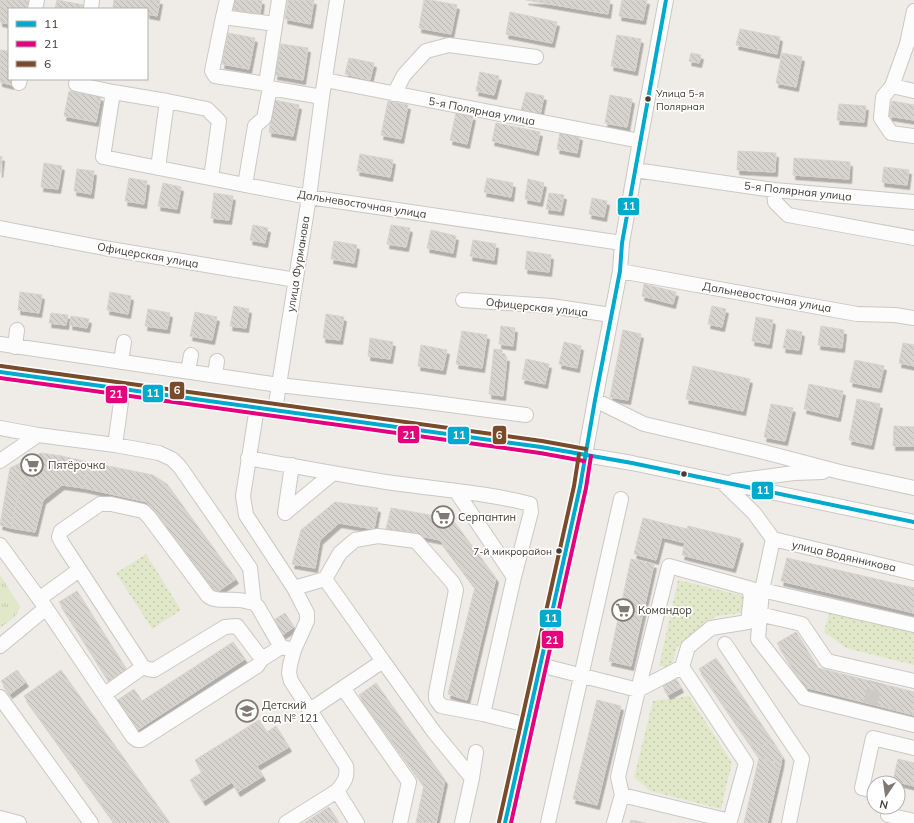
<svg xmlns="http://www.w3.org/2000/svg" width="914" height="823" viewBox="0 0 914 823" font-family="Mulish,sans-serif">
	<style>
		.grass { fill: url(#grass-tufts) }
		.park { fill: url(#park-dots) }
		.building { fill: url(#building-back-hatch); stroke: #d7d3ce; filter: url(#shadow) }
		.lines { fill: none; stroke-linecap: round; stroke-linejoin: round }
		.minor-tunnel { stroke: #cdc9c4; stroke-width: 14; stroke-dasharray: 14 7; stroke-linecap: butt }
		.minor-casing { stroke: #cbc8c4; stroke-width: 16 }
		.major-casing { stroke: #d1c5b6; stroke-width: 18 }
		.minor { stroke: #fdfcfc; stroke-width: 14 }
		.major { stroke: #f0eae3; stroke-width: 17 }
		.bus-1-casing { stroke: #fff; stroke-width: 7 }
		.bus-2-casing { stroke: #fff; stroke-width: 7 }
		.bus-3-casing { stroke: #fff; stroke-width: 7 }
		.bus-1 { stroke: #00a9ce; stroke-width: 4 }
		.bus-2 { stroke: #e5007d; stroke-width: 4 }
		.bus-3 { stroke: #7a4b2a; stroke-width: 4 }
		.bus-dot { fill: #443c35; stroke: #fff; stroke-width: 1.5 }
		.labels { text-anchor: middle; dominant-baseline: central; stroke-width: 3.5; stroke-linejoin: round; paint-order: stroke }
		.bus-label { font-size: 10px; fill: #443c35; stroke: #fff; text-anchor: start }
		.street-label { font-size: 11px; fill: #443c35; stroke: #fff }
		.poi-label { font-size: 11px; fill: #443c35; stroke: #fff; text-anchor: start }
		.line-badge { stroke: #fff; stroke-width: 1.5 }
		.badge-label { font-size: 11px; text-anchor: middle; font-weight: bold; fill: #fff }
	</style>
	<defs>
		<pattern id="grass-tufts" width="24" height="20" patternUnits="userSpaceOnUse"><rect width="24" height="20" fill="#e1e8c9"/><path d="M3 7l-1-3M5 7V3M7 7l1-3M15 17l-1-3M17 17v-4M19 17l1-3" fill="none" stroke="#c2c8ad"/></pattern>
		<pattern id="park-dots" width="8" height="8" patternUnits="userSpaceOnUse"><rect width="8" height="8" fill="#e1e8c9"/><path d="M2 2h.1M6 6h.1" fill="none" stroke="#c2c8ad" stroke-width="1.8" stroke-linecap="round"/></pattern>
		<pattern id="building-back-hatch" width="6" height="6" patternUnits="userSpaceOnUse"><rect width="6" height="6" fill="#d7d3cf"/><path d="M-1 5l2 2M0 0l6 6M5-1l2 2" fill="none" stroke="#bab6b2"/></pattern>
		<filter id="shadow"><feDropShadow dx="2.5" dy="4.5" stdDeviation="0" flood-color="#0004"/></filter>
	</defs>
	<rect width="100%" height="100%" fill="#efece8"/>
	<path class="grass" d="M0 575 20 606C19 616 8 622 0 628Z"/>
	<path class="park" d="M146 554 181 610 152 629 116 573Z
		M678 580 744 596 741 613 716 616 677 647 671 668 659 666Z
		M830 609 914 630V665L846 648 824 632Z
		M689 696 732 763 721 809 650 791 634 777 653 701Z"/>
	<path class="building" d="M0 0H29L27 9H9V24L0 22Z
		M57 0 84 5 83 9H55Z
		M114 0H160L157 16 147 14V9H121L113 7Z
		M233 0H262L260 14 232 10Z
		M288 0H314L310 24 285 19Z
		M424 0H430L457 5 451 34 419 28Z
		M526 0H610L608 14Z
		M622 0H647L643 20 619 16Z
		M510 12 557 22 552 43 506 34Z
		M740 29 780 37 777 54 736 45Z
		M228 33 255 38 249 69 222 64Z
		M617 35 641 39 635 71 611 66Z
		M281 44 308 48 303 80 275 75Z
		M0 50 9 51V79H13L12 85 0 82Z
		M691 53 701 55 699 63 689 61Z
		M782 53 802 57 796 87 776 83Z
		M349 58 374 63 370 80 345 74Z
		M480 72 499 76 494 95 476 91Z
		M69 91 101 97 96 122 64 116Z
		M526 92 544 96 540 115 521 110Z
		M610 95 632 99 627 127 605 123Z
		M274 100 299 105 293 136 269 132Z
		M388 101 408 105 401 139 381 135Z
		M892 101 914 105V120L889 116Z
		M839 104 866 106 864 122 837 120Z
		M456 113 473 116 467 144 450 140Z
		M496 123 540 132 536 151 492 141Z
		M560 133 580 136 577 153 557 149Z
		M738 151 776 153 775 172 737 170Z
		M360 154 393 160 390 177 357 171Z
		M0 156 2 157 0 173Z
		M794 158 850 162 849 179 793 175Z
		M44 163 62 166 58 189 41 187Z
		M884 167 909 170 907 185 882 182Z
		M77 169 94 171 91 194 74 191Z
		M129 178 147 181 144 204 125 201Z
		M487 178 513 183 511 197 484 192Z
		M528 179 544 183 540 202 525 199Z
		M163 183 181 187 177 209 158 206Z
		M214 193 233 196 229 220 211 218Z
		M549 193 564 195 561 211 546 209Z
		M592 198 607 201 604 217 589 214Z
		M253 225 268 228 265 243 250 240Z
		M391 225 410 228 406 247 387 244Z
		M431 230 456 236 453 253 427 248Z
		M473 240 496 244 494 260 470 256Z
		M334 241 357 245 354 263 331 259Z
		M527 251 551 255 549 272 525 269Z
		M644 284 676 292 673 304 642 296Z
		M20 292 42 295 39 313 18 310Z
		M110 292 131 296 128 314 107 310Z
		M234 306 249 309 246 328 230 326Z
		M712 306 726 309 722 327 708 324Z
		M148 309 170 313 167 329 145 326Z
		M195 312 217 317 212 340 190 336Z
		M51 313 68 315 66 325 49 323Z
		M326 314 344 317 340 340 323 338Z
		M71 316 89 319 87 328 70 325Z
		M756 317 773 320 769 344 752 341Z
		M501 326 515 328 513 346 499 344Z
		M821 326 844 330 842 348 818 345Z
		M787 329 802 332 799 350 783 348Z
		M623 330 641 334 628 400 610 397Z
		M462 331 487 335 482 368 456 364Z
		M370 338 393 342 390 359 368 356Z
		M564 342 581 346 577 368 559 364Z
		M903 343 914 345V366L899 363Z
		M421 345 447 350 443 370 418 366Z
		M494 349 502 350V356L507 357 503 396 489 394Z
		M526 359 549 364 545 384 522 379Z
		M855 360 884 366 879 388 850 382Z
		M693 366 750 379 743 411 686 399Z
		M809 384 843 391 838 417 804 409Z
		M857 399 880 404 871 445 849 440Z
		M771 404 793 408 785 441 764 437Z
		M894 426 914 427V446H893Z
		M41 453 62 456 21 484 11 528 0 525 10 468Z
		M62 456 88 462 84 488 62 485 43 500 35 532 11 528 21 484Z
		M88 462 153 475 167 484 236 579 217 592 147 502 84 488Z
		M335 502 378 508 374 529 339 523 320 540 315 568 292 564 301 530Z
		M391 508 452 519 496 578 467 700 448 694 475 587 440 540 386 529Z
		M643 518 687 529 688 526 741 539 733 568 682 555 685 543 662 537 656 560 634 554Z
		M787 558 914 588V613L781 581Z
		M631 559 654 564 631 666 609 661Z
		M77 591 127 670 109 681 59 602Z
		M285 613 294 627 281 636 272 621Z
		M796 632 818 668 914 692V715L804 687 777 643Z
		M233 642 245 659 136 731 116 701 134 689 142 701Z
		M716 658 772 740 755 751 699 669Z
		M17 670 26 682 10 694 1 681Z
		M61 670 170 823H115L24 696Z
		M675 677 681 688 668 695 662 685Z
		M376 683 445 780 436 823H416L424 785 359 695Z
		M597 700 621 706 597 805 573 799Z
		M259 720 267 732 276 726 289 747 257 766 263 776 238 792 232 782 203 801 190 780 202 772 195 760Z
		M772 740 782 756 781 764 759 758 755 751Z
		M759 758 781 764 767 823H744Z
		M898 759 914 763V786L893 781Z
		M329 807 339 823H304Z
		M631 820 646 823H630Z"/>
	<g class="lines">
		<path class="minor-tunnel" d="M870 704 876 682"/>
		<g class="minor-casing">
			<path id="minor" d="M666 0 640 141 622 243 620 271 595 400 585 455 632 463 914 522
				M35 9 37 0
				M91 9 92 0
				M914 11 907 44 892 86 883 97 881 118 891 133 914 136
				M223 17 227 0
				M77 79 76 84 113 92 103 157 245 185 309 197 622 243
				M325 80 640 141
				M19 83 20 79
				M266 84 215 76 212 71 223 17 275 24
				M892 86 914 91
				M270 88 266 84 279 0
				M113 92 167 101 158 168
				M394 94 404 75 426 51 449 45 536 57
				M167 101 207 109 219 121 211 178
				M635 170 774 190 914 202
				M245 185 255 126 264 118 270 88 322 97
				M774 190 775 202 788 215 914 238
				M0 228 104 248 296 280
				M620 271 857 314 895 315 914 318
				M463 300 551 306 611 315
				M0 344 279 385 420 401 526 415
				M15 347 17 330
				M121 362 124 342
				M188 371 191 355
				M215 375 217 361
				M595 400 644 424 756 450 840 472 914 488
				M257 407 243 496 246 515 294 588 307 613V621L294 650 290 665 289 673 291 681 346 766C348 778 344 782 337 791L357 823
				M275 410 309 197 322 97 337 0
				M0 428 38 435 115 445 159 453 172 459 180 467 250 568 254 603 258 607 281 647
				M115 445 123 388
				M248 458C294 466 340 475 386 482 434 489 484 492 530 504L531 512 514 577 483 714
				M0 461 38 435
				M734 481 794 473 823 472
				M722 482 754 513 773 539 762 590 758 639 804 698 914 725
				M456 491 514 577
				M285 513 333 473
				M285 513 292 465
				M773 539 914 573
				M0 545 46 608 133 737 137 740H141L257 666 262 659 281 647 294 650
				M325 579 383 661
				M294 588 325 579 340 553 355 540 378 536 416 541 453 583 456 590 436 693V699L441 706 483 714 527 725
				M39 599 79 570
				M759 614 802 624 827 661 914 681
				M725 644 802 759 789 823
				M0 646 46 608
				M540 665 638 690 682 667 688 647 711 628 748 622 751 596 748 588
				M143 667 62 543 59 537 61 531 100 504H111L143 511 149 517 208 596C216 602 228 599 237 600 243 600 248 602 254 603
				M343 688 409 782 400 823
				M105 694 143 667 148 669 154 670 225 627 237 626 262 659
				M0 697 91 823
				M310 710 383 661 434 732 472 778
				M874 791 862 788 873 738 914 748
				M622 795 730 821 746 763 682 667
				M890 807 888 815 914 821
				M0 818 19 823
				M286 823 337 791
				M462 823 472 778 476 752
				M548 823 621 499
				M614 823 622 795 618 777 638 690 669 566 748 588 755 590H762L914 625"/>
		</g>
		<g class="major-casing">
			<path id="major" d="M0 372 541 447 585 455 580 487 505 823"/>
		</g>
		<use href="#minor" class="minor"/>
		<use href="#major" class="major"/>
		<g class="bus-1-casing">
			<path id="bus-1" d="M0 372 541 447 632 463 914 522
				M505 823 580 487 595 400 620 271 622 243 666 0"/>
		</g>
		<g class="bus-2-casing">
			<path id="bus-2" d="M0 378 540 453 584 461
				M511 823 586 488 591 456"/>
		</g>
		<g class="bus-3-casing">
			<path id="bus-3" d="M1 366 542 441 586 449
				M499 822 574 486 579 454"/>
		</g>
		<use href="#bus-1" class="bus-1"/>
		<use href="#bus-2" class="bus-2"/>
		<use href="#bus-3" class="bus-3"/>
	</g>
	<defs>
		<g id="supermarket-ring" transform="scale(1.15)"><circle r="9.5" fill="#fff" stroke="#807a74" stroke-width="1.5"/><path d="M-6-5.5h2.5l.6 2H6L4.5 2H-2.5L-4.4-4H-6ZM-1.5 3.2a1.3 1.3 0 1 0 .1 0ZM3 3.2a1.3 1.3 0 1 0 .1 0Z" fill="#807a74"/></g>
		<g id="school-ring" transform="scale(1.15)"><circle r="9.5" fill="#fff" stroke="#807a74" stroke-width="1.5"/><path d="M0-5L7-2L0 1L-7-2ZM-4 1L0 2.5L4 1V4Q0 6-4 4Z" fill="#807a74"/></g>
	</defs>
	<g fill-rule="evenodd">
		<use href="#supermarket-ring" x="32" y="465"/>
		<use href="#supermarket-ring" x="443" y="517"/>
		<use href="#supermarket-ring" x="623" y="610"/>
		<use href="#school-ring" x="247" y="711"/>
	</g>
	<g class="bus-dot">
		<circle cx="648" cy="99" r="3.5"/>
		<circle cx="684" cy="474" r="3.5"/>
		<circle cx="559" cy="551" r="3.5"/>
	</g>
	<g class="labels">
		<g class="bus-label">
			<text x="656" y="93">Улица 5-я<tspan x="656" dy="13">Полярная</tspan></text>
			<text x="552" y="551" text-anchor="end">7-й микрорайон</text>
		</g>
		<g class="street-label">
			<text transform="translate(482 111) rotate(11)">5-я Полярная улица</text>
			<text transform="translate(798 191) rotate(6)">5-я Полярная улица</text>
			<text transform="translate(362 204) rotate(9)">Дальневосточная улица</text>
			<text transform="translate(148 255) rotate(10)">Офицерская улица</text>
			<text transform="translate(298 264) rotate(-81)">улица Фурманова</text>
			<text transform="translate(767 297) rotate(10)">Дальневосточная улица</text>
			<text transform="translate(537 307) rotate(6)">Офицерская улица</text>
			<text transform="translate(844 556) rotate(13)">улица Водянникова</text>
		</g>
		<g class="poi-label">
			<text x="48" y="465">Пятёрочка</text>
			<text x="458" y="517">Серпантин</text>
			<text x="638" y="610">Командор</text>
			<text x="262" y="705">Детский<tspan x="262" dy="13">сад № 121</tspan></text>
		</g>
	</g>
	<g class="line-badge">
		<rect x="617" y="197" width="23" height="19" rx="4" fill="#00a9ce"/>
		<rect x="169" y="381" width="16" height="19" rx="4" fill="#7a4b2a"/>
		<rect x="142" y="384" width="22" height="19" rx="4" fill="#00a9ce"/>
		<rect x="105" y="385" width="23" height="19" rx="4" fill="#e5007d"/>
		<rect x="397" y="425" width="23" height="19" rx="4" fill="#e5007d"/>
		<rect x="492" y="425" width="15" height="20" rx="4" fill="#7a4b2a"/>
		<rect x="447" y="426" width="23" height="19" rx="4" fill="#00a9ce"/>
		<rect x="751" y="481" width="23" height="19" rx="4" fill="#00a9ce"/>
		<rect x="539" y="609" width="23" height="19" rx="4" fill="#00a9ce"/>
		<rect x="541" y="630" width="23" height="19" rx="4" fill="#e5007d"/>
	</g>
	<g class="badge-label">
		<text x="629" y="210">11</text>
		<text x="177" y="394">6</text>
		<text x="153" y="397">11</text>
		<text x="116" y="398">21</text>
		<text x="409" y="439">21</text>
		<text x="499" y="439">6</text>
		<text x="459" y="439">11</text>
		<text x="763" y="494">11</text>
		<text x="551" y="622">11</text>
		<text x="552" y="644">21</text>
	</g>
	<rect x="8" y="8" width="140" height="72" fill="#ffffff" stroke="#b4b1ae"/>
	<rect x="16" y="21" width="20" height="6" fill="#00a9ce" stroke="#b4b1ae"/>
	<text x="44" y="28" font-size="12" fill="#443c35">11</text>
	<rect x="16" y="41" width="20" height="6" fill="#e5007d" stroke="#b4b1ae"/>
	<text x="44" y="48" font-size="12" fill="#443c35">21</text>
	<rect x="16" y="61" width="20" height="6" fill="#7a4b2a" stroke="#b4b1ae"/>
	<text x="44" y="68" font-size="12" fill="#443c35">6</text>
	<g transform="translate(886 795) rotate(193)"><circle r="19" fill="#ffffff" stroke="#b4b1ae"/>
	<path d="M0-3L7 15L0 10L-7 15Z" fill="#807a74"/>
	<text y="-6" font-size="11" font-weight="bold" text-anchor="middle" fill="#443c35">N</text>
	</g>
</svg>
